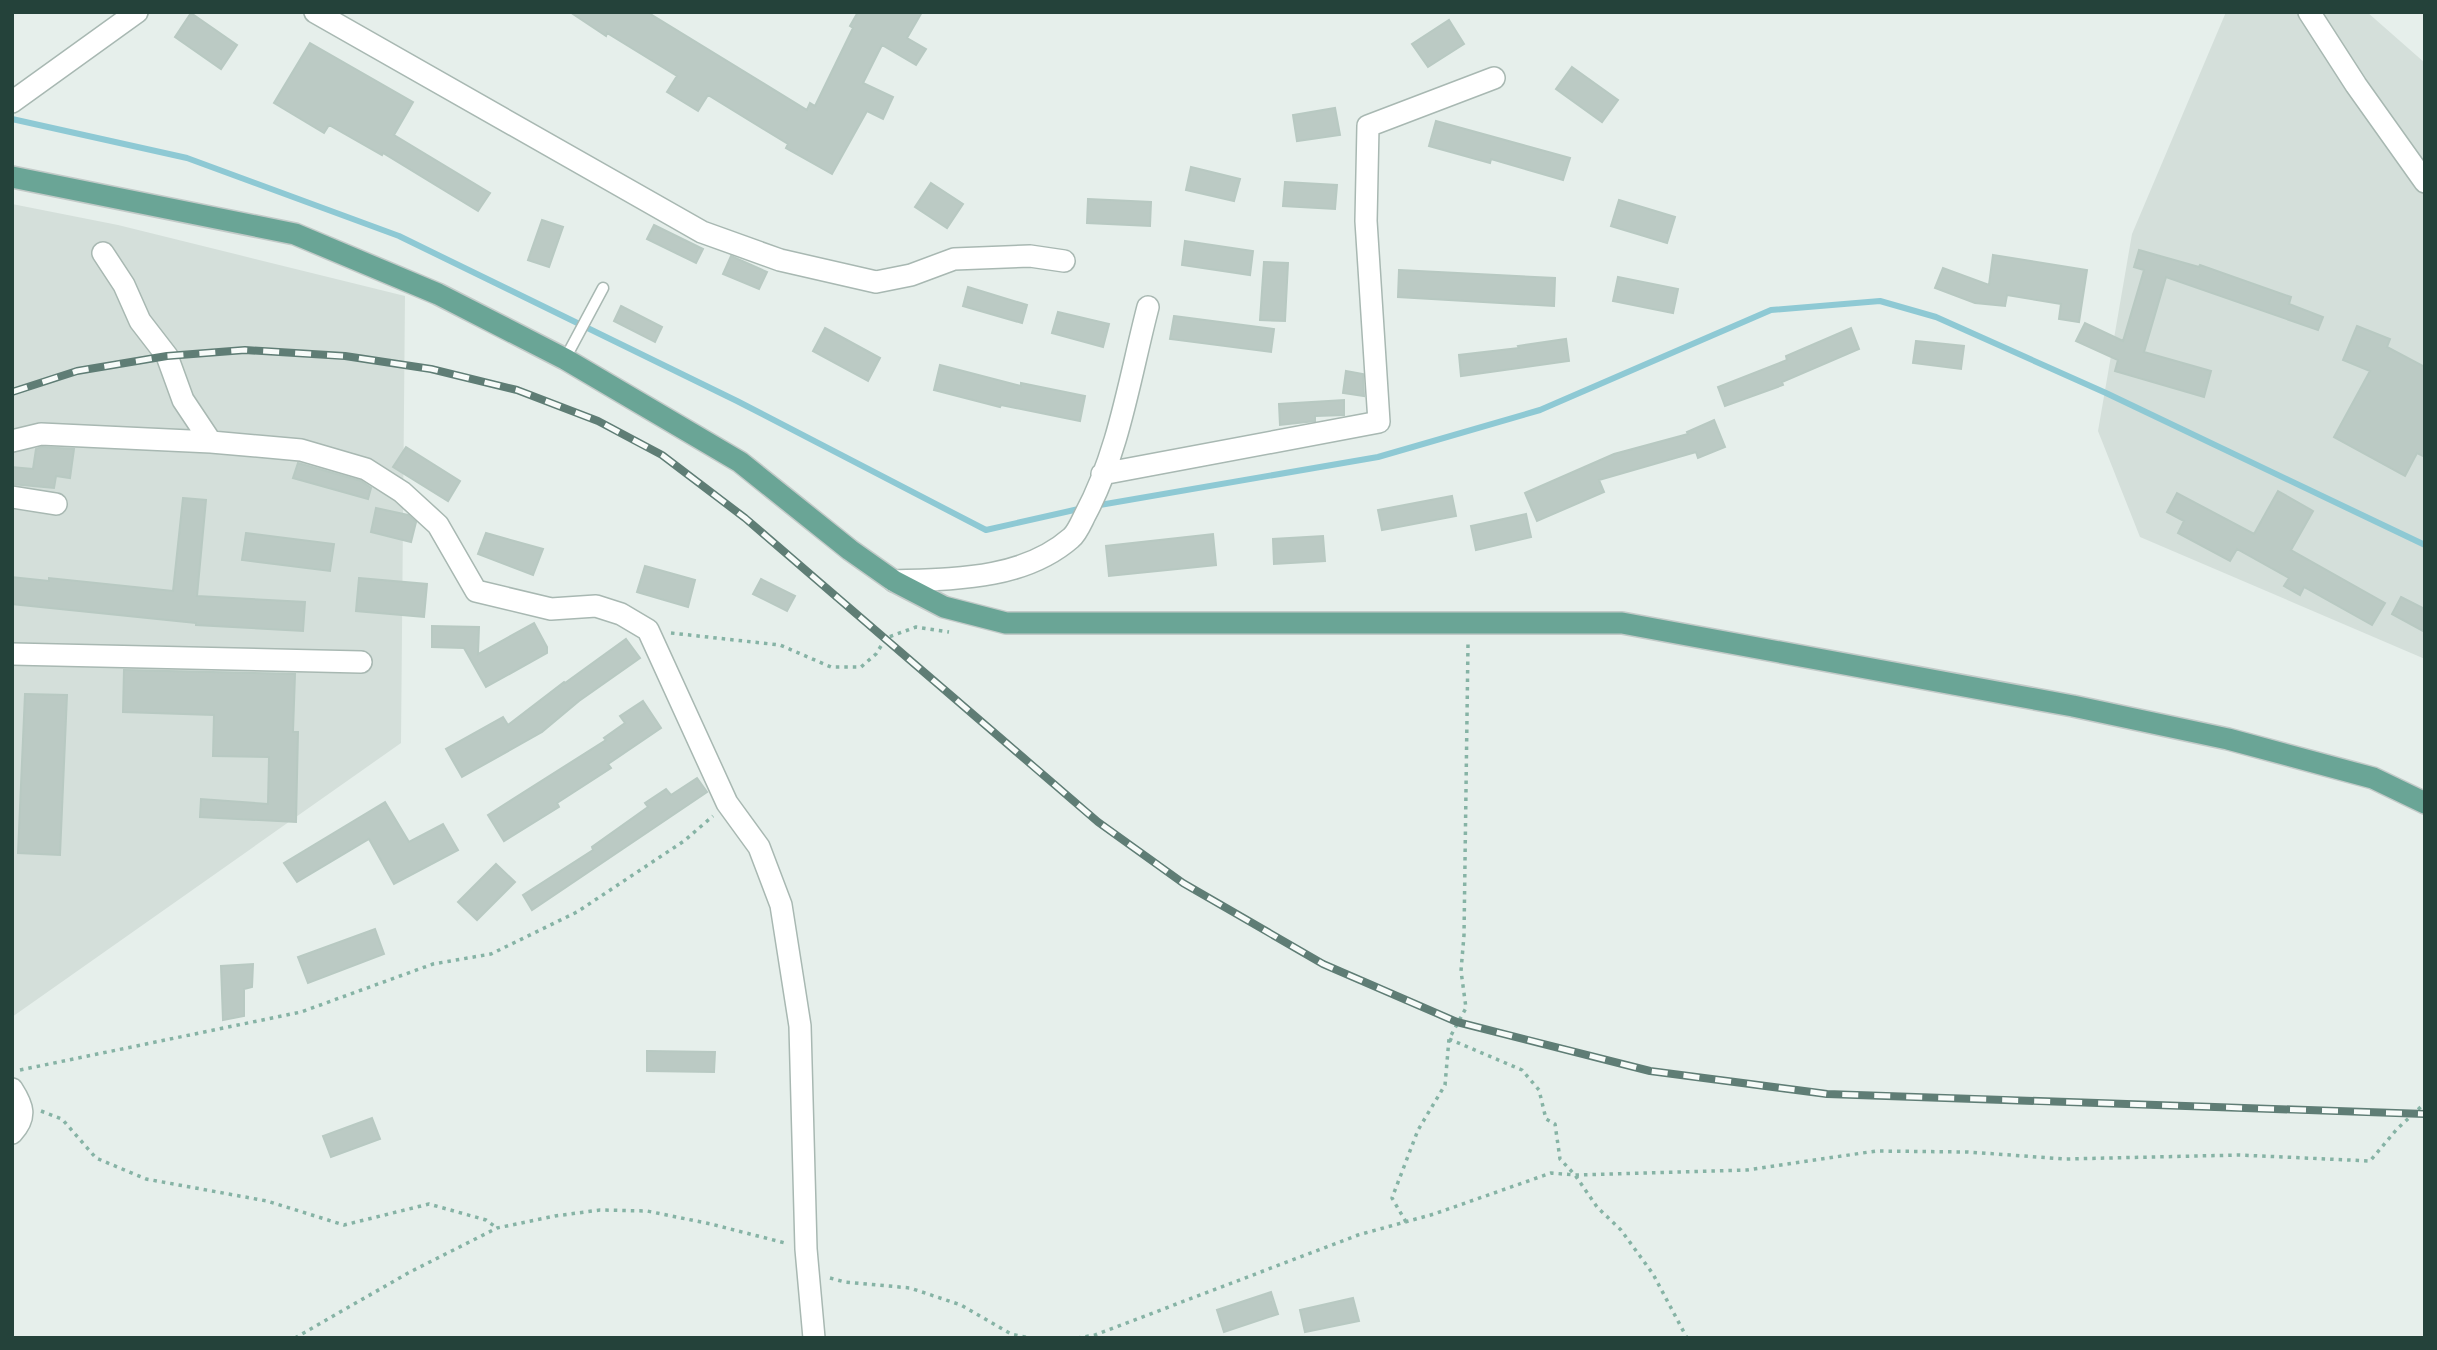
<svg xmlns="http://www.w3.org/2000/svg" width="2437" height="1350" viewBox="0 0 2437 1350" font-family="'PT Sans Narrow',sans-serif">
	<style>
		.built { fill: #d4dfda }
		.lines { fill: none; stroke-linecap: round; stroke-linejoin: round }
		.stream { stroke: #8ec9d4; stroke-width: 6 }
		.building { fill: #bbcac4; stroke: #b8c9c2; stroke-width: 2 }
		.service-casing { stroke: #a8b8b2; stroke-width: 13 }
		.minor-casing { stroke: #a8b8b2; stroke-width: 24 }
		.primary-casing { stroke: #c2cac8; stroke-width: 24 }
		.path { stroke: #86b3a5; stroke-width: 3.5; stroke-dasharray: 3.5 5; stroke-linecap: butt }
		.service { stroke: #fff; stroke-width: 10 }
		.minor { stroke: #fff; stroke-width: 21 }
		.primary { stroke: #6aa596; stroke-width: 21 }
		.rail-casing { stroke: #5f7d75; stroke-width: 8 }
		.rail { stroke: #f7fbf9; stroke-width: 5; stroke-dasharray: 16; stroke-linecap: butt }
	</style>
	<rect width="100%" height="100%" fill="#e6efeb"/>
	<path class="built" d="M2226 12H2367L2425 63V659L2140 537 2098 431 2132 234Z
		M12 204 118 225 405 296 401 743 12 1017Z"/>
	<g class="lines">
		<path class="stream" d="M12 119 187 158 399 236 737 401 986 530 1083 508
			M1094 506 1378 457 1540 410 1771 310 1880 301 1936 317 2106 393 2425 545"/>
	</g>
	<path class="building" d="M570 12H647L807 110 810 103 815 106 853 28 850 26 858 12H922L907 38 926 49 916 65 882 45 863 83 893 97 883 119 867 111 832 174 786 148 788 144 708 95 698 111 667 92 677 76 607 33 606 36Z
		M191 13 237 45 221 69 175 37Z
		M1449 20 1464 44 1428 67 1412 44Z
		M310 43 413 102 394 135 490 193 478 211 383 153 382 155 329 125 324 133 274 103Z
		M1572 67 1618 100 1602 122 1556 89Z
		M1335 108 1340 135 1297 141 1293 115Z
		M1436 121 1570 158 1563 180 1491 159 1490 163 1429 146Z
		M1191 167 1240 179 1234 201 1186 190Z
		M1285 182 1337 185 1335 209 1283 206Z
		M931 183 963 204 947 228 915 207Z
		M1088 199 1151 202 1150 226 1087 223Z
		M1619 200 1675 217 1667 243 1611 226Z
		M542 220 563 227 549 267 528 260Z
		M654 225 703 249 696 263 647 239Z
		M1185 241 1253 251 1250 275 1182 265Z
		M2139 250 2199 267 2200 265 2291 297 2289 304 2323 317 2318 330 2166 277 2144 352 2211 371 2204 397 2115 371 2118 360 2076 341 2085 323 2123 341 2144 270 2134 267Z
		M1993 255 2087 270 2079 322 2059 319 2061 304 2007 295 2005 306 1975 303 1935 288 1943 268 1989 285Z
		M731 256 767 272 759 289 723 274Z
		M1264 262 1288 263 1285 321 1260 320Z
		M1399 270 1555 278 1554 306 1398 297Z
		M1618 277 1678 289 1673 313 1613 301Z
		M968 287 1027 305 1022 323 963 306Z
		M621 306 662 327 655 342 614 321Z
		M1058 312 1109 324 1103 347 1052 333Z
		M1174 316 1274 329 1271 352 1170 339Z
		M2357 326 2390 339 2387 347 2425 367V457L2417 453 2405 476 2334 437 2370 371 2343 360Z
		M825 328 880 358 868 381 813 351Z
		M1851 328 1859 349 1782 382 1783 385 1725 406 1718 387 1787 360 1786 356Z
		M1566 339 1569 361 1461 376 1459 355 1519 348 1518 346Z
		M1916 341 1964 346 1961 369 1913 363Z
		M940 365 1021 386V383L1085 396 1080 421 1001 405 1000 407 934 390Z
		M1346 371 1363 374 1364 396 1343 393Z
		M1344 400V415L1315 416V421L1280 425 1279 404Z
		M1714 420 1725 447 1698 458 1696 452 1599 480 1604 492 1537 521 1525 493 1614 454 1688 434 1687 432Z
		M42 447 74 449 70 478 56 476 54 488 12 484V467L33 469 36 449Z
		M406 447 460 481 448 501 393 467Z
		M298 463 361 481 371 488 368 499 293 478Z
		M2278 491 2313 511 2291 550 2385 603 2372 625 2304 587 2300 595 2284 586 2289 578 2237 549 2230 561 2178 533 2184 521 2167 512 2177 493 2254 534Z
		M1452 496 1456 516 1382 530 1378 510Z
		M183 498 206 500 197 596 305 602 303 631 196 625V623L12 604V577L49 581V578L173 591Z
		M376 508 408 515 416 522 411 542 371 532Z
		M1526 514 1531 537 1476 550 1471 526Z
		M246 533 334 544 330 571 242 560Z
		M486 533 543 549 533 575 478 554Z
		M1213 534 1216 565 1109 576 1106 546Z
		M1323 536 1325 561 1274 564 1273 539Z
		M645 566 695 580 688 607 637 592Z
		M359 578 427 584 424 617 356 611Z
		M761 579 795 596 787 611 753 594Z
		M2401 597 2425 609V632L2392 614Z
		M534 623 547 647V653L486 687 464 648 432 647V626L479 627 478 654Z
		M626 639 640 658 579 701 542 732 462 777 446 749 503 717 508 725 564 682 565 683Z
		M124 670 295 674 293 732H298L296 822 200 817 201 799 268 804 269 757 213 756 214 715 123 712Z
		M25 694 67 695 60 855 18 853Z
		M643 701 661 728 608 764 611 768 557 803 559 807 504 841 488 815 606 740 604 738 625 723 620 716Z
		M697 778 707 792 532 910 523 895 593 850 592 847 648 807 645 803 666 789 671 795Z
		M385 802 409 842 443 824 458 850 394 884 369 839 297 882 284 863Z
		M496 864 515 882 477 920 458 902Z
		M375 929 384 954 308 983 298 957Z
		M253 964 252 987 244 989V1016L223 1020 221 966Z
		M647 1051 715 1052 714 1072 647 1071Z
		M372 1118 380 1139 331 1157 323 1136Z
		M1271 1292 1278 1314 1224 1332 1217 1310Z
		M1353 1298 1359 1321 1305 1332 1300 1310Z"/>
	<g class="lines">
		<g class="service-casing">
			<path id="service" d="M565 359 603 288"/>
		</g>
		<g class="minor-casing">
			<path id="minor" d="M315 12 702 232 780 260 876 282 911 275 954 259 1030 256 1064 261
				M2309 12 2356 85 2425 182
				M12 102 137 12
				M103 253 124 285 140 321 167 356 183 400 211 442
				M12 441 41 434 211 442 301 450 366 469 402 492 438 525 476 591 551 609 596 606 621 614 648 630 727 803 759 847 781 905 800 1026 806 1249 814 1338
				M1102 474 1379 422 1366 221 1368 126 1494 78
				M12 497 56 504
				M894 581C953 579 1023 580 1071 538 1077 533 1081 523 1085 515 1119 452 1130 376 1148 307
				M12 654 361 662
				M12 1089C23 1106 27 1117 12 1133"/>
		</g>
		<g class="primary-casing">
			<path id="primary" d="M12 177 295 234 438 294 565 359 740 462 850 550 894 581 944 607 1006 623H1622L2073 706 2228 739 2373 778 2425 803"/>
		</g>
		<path class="path" d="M671 633 780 645 831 667H861L876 654 886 638 916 627 949 632
			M1449 1039 1522 1070 1539 1090 1546 1119 1555 1124 1560 1159 1575 1175 1597 1207 1621 1230 1653 1274 1687 1338
			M20 1070 301 1012 433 964 491 954 577 912 684 841 713 816
			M41 1111 62 1119 96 1158 146 1179 267 1201 344 1225 429 1204 486 1220 497 1228
			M1406 1222 1392 1198 1418 1130 1445 1085 1449 1039 1466 1008 1461 971 1464 935 1468 644
			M830 1278 845 1282 910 1288 961 1305 1011 1334 1029 1338
			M295 1338 408 1273 497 1228 555 1216 600 1210 647 1211 711 1224 785 1243
			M1077 1338 1095 1335 1358 1235 1434 1214 1551 1173 1575 1175 1747 1170 1876 1151 1968 1152 2065 1159 2240 1155 2370 1161 2397 1129 2425 1103"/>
		<use href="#service" class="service"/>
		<use href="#minor" class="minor"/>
		<use href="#primary" class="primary"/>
		<g class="rail-casing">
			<path id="rail" d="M12 392 77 371 167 356 245 350 345 356 431 369 517 390 598 421 662 455 745 518 1098 822 1183 883 1323 964 1457 1022 1650 1071 1827 1094 2425 1114"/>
		</g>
		<use href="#rail" class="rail"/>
	</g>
	<rect width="2437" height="1350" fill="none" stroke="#24423a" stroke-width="28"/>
</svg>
